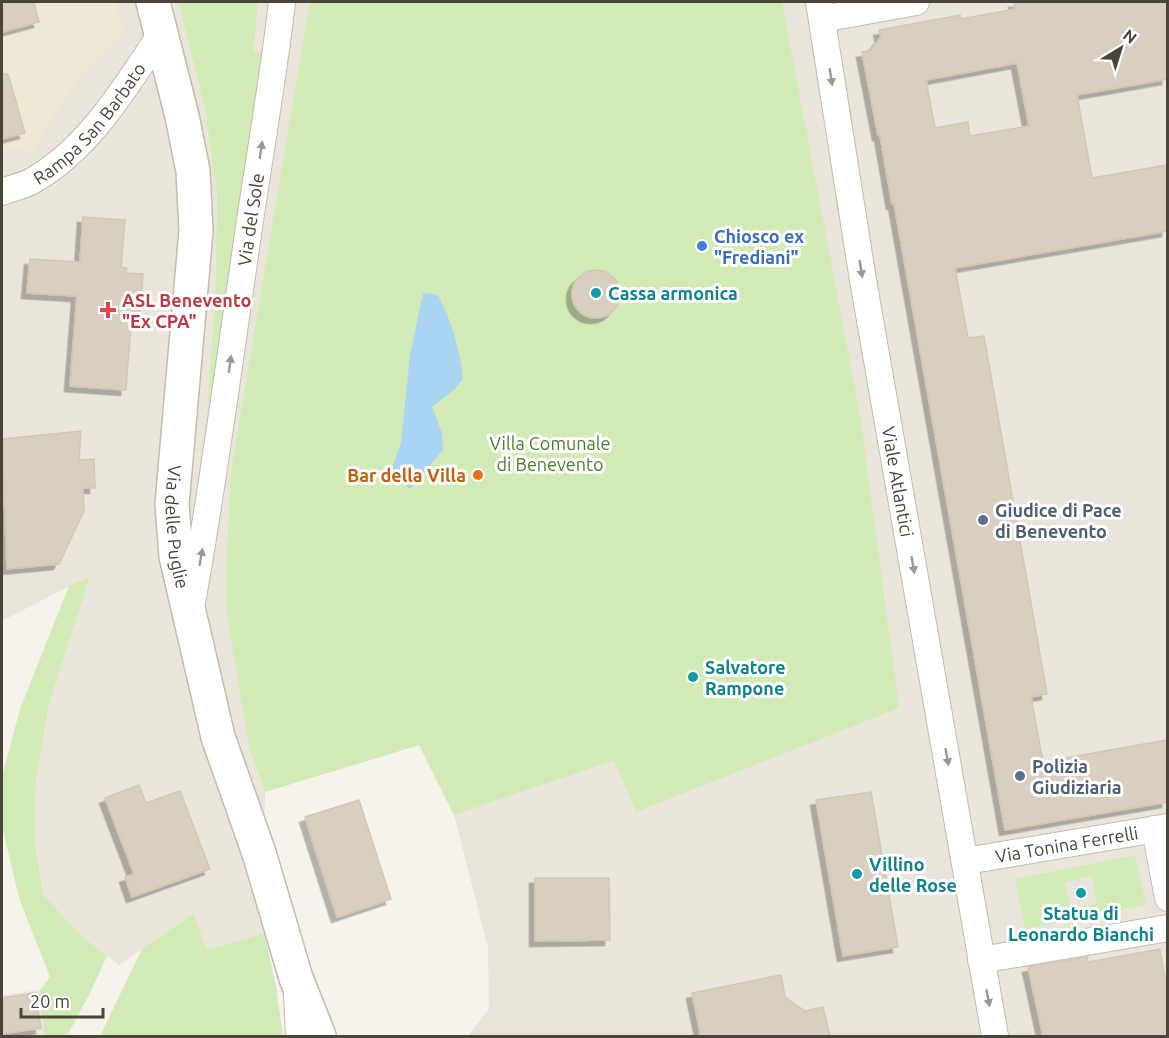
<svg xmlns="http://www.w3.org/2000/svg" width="1169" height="1038" viewBox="0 0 1169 1038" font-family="Ubuntu,sans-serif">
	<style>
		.residential { fill: #eae5da }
		.education { fill: #efe8d6 }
		.green { fill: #d2eab5; fill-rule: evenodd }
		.water { fill: #a9d4f2 }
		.building { fill: #d8cfc1; stroke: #d3c7b4; stroke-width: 1.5; fill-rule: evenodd; filter: url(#shadow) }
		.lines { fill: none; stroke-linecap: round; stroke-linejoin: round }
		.minor-casing { stroke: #c2bbae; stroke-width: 28 }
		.tertiary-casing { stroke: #c2bbae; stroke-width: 36 }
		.minor { stroke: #fff; stroke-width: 26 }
		.tertiary { stroke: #fff; stroke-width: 33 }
		.oneway { fill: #9c9892 }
		.shop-dot { fill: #3f7fe0; stroke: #fff; stroke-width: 2 }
		.culture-dot { fill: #0f9aa8; stroke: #fff; stroke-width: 2 }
		.health-dot { fill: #e0444e; stroke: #fff; stroke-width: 2 }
		.food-dot { fill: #e8710a; stroke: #fff; stroke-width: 2 }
		.service-dot { fill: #5c6f8a; stroke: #fff; stroke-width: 2 }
		.labels { text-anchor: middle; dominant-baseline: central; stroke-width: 6; stroke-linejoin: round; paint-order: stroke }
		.street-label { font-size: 18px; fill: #4b4439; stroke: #fff }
		.shop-label { font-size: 18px; font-weight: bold; fill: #366cbe; stroke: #fff; text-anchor: start }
		.culture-label { font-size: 18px; font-weight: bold; fill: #0d838f; stroke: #fff; text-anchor: start }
		.health-label { font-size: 18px; font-weight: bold; fill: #be3a42; stroke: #fff; text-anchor: start }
		.park-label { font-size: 18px; fill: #4a7f2a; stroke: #fff }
		.food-label { font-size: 18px; font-weight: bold; fill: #c56008; stroke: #fff; text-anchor: end }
		.service-label { font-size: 18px; font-weight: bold; fill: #4e5e75; stroke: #fff; text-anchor: start }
	</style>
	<defs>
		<filter id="shadow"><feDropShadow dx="-5.5" dy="5.5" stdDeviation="0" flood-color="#0004"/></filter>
	</defs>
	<rect width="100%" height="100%" fill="#f6f3ec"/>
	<path class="residential" d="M2 2H178L205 108 217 194 215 298 206 436 221 377 267 55 254 51 258 2H1167V1036H468L489 1009 488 948 454 815 419 745 265 792 264 933 207 950 194 913 119 965 82 936 43 895 35 842 36 779 49 704 89 576 2 621Z
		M40 990 44 1034 42 1036H2V995Z"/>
	<path class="education" d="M2 2H115L124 33 85 71 53 117 33 156 16 148 2 154Z"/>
	<path class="green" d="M178 2H258L254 51 268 55 221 377 205 440 215 298 217 194 205 108Z
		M310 2H782L861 422 899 708 636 812 614 760 454 815 419 745 265 792 250 750 227 615 226 572 231 472Z
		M90 576 49 704 36 779 35 842 43 895 82 936 107 956 90 993 67 1036H42L44 1034 40 990 50 977 19 898 2 826V776L20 709 69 586Z
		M1135 855 1146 905 1025 929 1015 879ZM1092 876 1097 904 1071 909 1065 882Z
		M194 913 207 950 264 933 276 986 283 1036H100L142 949Z"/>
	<path class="water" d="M423 293 438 295C452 322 460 349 463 379L455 389 432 407 442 433 443 450 410 489 392 474 393 466 401 443 410 355Z"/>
	<path class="building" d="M2 2H34L39 22 2 32Z
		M1014 2H1167V79L1077 95 1092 178 1167 165V231L955 268 968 338 984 336 1047 694 1031 697 1043 762 1167 740V802L1005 830 894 203 892 204 880 135H878L862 52 870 51 881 37 879 30 960 15 961 19 1015 9ZM1017 63 1029 126 970 136 968 122 935 128 926 80Z
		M2 74H8L25 133 2 139Z
		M83 217 125 220 121 267 127 268 126 273 143 274 139 324H131L126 390 70 386 77 296 27 293 30 259 80 262Z
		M572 294a24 24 0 1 1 48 0a24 24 0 1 1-48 0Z
		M81 431 79 460 94 459 95 488H83L84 511 59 564 7 569 2 439Z
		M139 785 146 803 180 791 210 869 132 897 125 877 134 874 105 798Z
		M871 792 898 947 843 956 816 800Z
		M359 800 391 899 337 917 305 817Z
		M535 878H609L610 940 535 941Z
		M1160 949 1167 991V1036H1043L1028 967 1087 957 1088 962Z
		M781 975 785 997 805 1011 823 1007 830 1036H701L692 993Z
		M35 993 41 1028 2 1034V998Z"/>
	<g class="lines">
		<g class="minor-casing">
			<g id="minor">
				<path id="s1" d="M819 2 863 280 995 1036"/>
				<path d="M822 19 916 2"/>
				<path id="s2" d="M2 192C11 188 23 186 32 181 89 149 126 86 161 34"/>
				<path id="s3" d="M191 608C212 493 227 378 244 262 256 175 272 89 282 2"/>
				<path d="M1155 829 1168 898"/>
				<path id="s4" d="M966 861 1168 827"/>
				<path d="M981 960 1168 928"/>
				<path d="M297 996 299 1036"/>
			</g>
		</g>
		<g class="tertiary-casing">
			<g id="tertiary">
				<path id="s5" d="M153 2 182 116 193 171 196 231 172 504 176 556 218 737 259 853 296 978 319 1036"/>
			</g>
		</g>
		<use href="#minor" class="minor"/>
		<use href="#tertiary" class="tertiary"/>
	</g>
	<defs><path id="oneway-solid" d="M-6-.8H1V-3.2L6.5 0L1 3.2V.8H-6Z" transform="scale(1.5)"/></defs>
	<g class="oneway">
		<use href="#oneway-solid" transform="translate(831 77) rotate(81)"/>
		<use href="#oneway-solid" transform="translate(261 150) rotate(-81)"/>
		<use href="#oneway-solid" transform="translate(861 269) rotate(81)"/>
		<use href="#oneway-solid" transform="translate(230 364) rotate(-82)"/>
		<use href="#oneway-solid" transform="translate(201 557) rotate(-80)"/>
		<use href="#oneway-solid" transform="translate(913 565) rotate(80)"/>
		<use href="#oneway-solid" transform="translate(947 757) rotate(80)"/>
		<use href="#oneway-solid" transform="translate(988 998) rotate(79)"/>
	</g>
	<circle class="shop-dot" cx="702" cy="246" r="6"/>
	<g class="culture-dot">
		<circle cx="596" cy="293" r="6"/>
		<circle cx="693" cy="677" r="6"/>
		<circle cx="857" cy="874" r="6"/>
		<circle cx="1081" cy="893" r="6"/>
	</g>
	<path class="health-dot" d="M105 301h6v6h6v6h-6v6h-6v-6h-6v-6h6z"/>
	<circle class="food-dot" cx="478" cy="475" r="6"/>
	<g class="service-dot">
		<circle cx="983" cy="520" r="6"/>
		<circle cx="1020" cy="776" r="6"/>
	</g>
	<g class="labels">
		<g class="street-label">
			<text stroke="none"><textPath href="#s2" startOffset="114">Rampa San Barbato</textPath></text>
			<text stroke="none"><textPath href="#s3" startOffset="393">Via del Sole</textPath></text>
			<text stroke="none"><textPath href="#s1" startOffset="486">Viale Atlantici</textPath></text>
			<text stroke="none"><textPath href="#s5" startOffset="531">Via delle Puglie</textPath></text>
			<text stroke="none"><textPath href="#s4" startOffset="102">Via Tonina Ferrelli</textPath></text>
		</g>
		<g class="shop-label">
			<text x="714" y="236">Chiosco ex<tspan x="714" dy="21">"Frediani"</tspan></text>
		</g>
		<g class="culture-label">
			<text x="608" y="293">Cassa armonica</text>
			<text x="705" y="667">Salvatore<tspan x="705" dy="21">Rampone</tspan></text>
			<text x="869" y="864">Villino<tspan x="869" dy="21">delle Rose</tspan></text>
			<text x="1081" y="913" text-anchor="middle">Statua di<tspan x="1081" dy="21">Leonardo Bianchi</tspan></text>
		</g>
		<g class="health-label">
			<text x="122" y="300">ASL Benevento<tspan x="122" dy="21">"Ex CPA"</tspan></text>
		</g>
		<g class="park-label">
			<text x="550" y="443">Villa Comunale<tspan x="550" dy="21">di Benevento</tspan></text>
		</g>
		<g class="food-label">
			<text x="466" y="475">Bar della Villa</text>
		</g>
		<g class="service-label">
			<text x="995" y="510">Giudice di Pace<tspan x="995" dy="21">di Benevento</tspan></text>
			<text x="1032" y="766">Polizia<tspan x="1032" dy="21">Giudiziaria</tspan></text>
		</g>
	</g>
	<rect width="1169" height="1038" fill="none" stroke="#4b4439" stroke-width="6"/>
	<g transform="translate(1121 48) rotate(38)" stroke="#ffffff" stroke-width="4.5" paint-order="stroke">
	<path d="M0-4.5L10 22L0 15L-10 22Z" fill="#4b4439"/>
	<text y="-9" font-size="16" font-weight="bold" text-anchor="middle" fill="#4b4439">N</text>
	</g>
	<path d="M21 1008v9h82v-9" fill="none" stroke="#4b4439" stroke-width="3"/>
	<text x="30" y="1008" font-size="18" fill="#4b4439" stroke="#ffffff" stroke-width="4.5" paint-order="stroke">20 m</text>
</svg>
